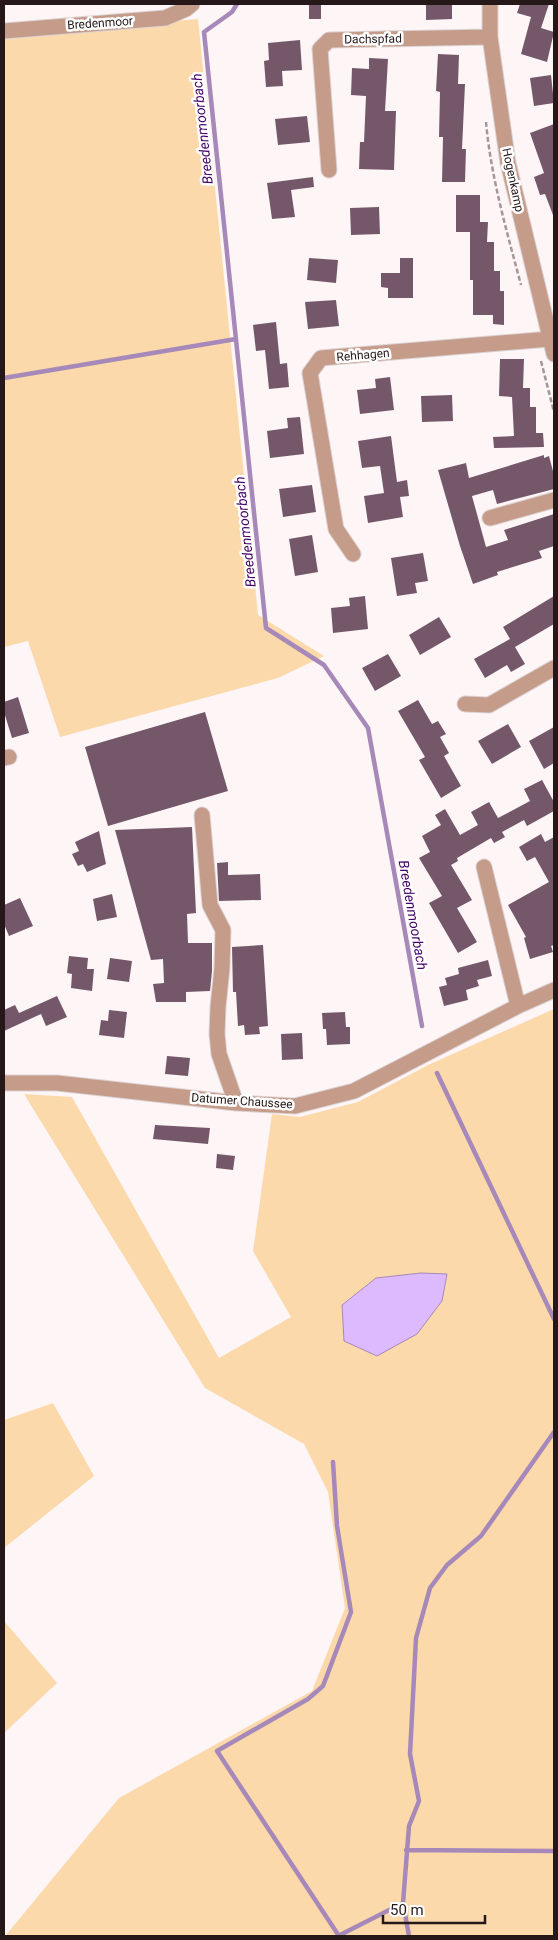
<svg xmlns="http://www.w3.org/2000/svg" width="558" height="1940" viewBox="0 0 558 1940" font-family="Roboto,sans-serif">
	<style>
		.green { fill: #fcd9ab }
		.water { fill: #ddb9fd; stroke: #a689b9 }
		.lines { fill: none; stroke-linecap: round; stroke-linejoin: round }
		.stream { stroke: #a689b9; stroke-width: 4.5 }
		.building { fill: #74586a }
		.minor-casing { stroke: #dbd2d3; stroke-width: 17 }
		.path { stroke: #a29798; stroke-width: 2.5; stroke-dasharray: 5 2.5; stroke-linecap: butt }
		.minor { stroke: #c59b8a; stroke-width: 15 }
		.labels { text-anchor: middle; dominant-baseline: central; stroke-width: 5; stroke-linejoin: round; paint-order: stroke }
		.street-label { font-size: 12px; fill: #261819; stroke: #fff }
		.water-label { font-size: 14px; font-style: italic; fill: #450069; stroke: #fff }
	</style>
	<rect width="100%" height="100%" fill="#fef5f6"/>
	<path class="green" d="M198 19 258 615 324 656 278 678 60 737 28 641 4 647V35Z
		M554 1009V1936H4V1934L6 1935 119 1798 312 1691 345 1608 328 1492 304 1444 205 1388 24 1094 72 1097 219 1358 291 1317 253 1251 272 1114 300 1117 358 1102 428 1065Z
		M53 1403 94 1476 4 1548V1420Z
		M4 1621 57 1683 4 1733Z"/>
	<path class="water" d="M421 1273 447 1274 442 1301 417 1334 377 1356 344 1341 342 1305 376 1278Z"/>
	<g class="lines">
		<path class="stream" d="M237 4 232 12 204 32 266 628 324 665 368 728 422 1026
			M4 378 236 339
			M437 1073 554 1319
			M333 1462 337 1526 351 1612 323 1686 308 1699 217 1751 339 1936
			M406 1850 554 1851
			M403 1903 409 1936
			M338 1936 403 1903 409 1826 419 1801 410 1754 416 1638 430 1588 447 1565 481 1536 554 1432"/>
	</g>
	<path class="building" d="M309 4H321V19H309Z
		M426 4H452V19L426 20Z
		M520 4H549L541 28 554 32 547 62 521 54 531 17 517 13Z
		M300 40 302 70 282 71 283 86 266 87 264 61 269 60 268 43Z
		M438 54 459 55 458 84H465L462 149H466L465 182H442L443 137H439L440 92 436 91Z
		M369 58 388 59 385 111H396L394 170 359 169 360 142H364L366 96 351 95 352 68 369 69Z
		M551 75 554 103 534 106 530 78Z
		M307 116 310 142 278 145 275 119Z
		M554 124V215H553L545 194 540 195 534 177 544 173 530 133Z
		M313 177 314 187 291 190 295 217 272 219 267 183Z
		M456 195H480V222H488L487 242H494V271H500V291H504V325L493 324V315H473V280H470V232H456Z
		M379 207 380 234 351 235 350 208Z
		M309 258 338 260 336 283 307 280Z
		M400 258H413V298H388V288L381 287V273H400Z
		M336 300 339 326 308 329 305 302Z
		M276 322 280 364 287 363 289 387 269 389 265 350 256 351 253 325Z
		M500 359H524L523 388H530V407H536V433H543L544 447 494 448 493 437 514 436 512 397 499 396Z
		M390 377 394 410 360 414 357 390 376 388 375 379Z
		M452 395 453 421 422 422 421 396Z
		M300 417 304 454 270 458 267 431 288 428 287 418Z
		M391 436 397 482 407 480 409 496 400 497 403 517 368 523 364 496 384 493 380 466 362 468 358 441Z
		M544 455V458L549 456 554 475V489L497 504 493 490 472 496 486 547 508 540 504 530 554 514V546L539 551 542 558 497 572 498 575 473 584 460 546 438 470 466 463 469 478Z
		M312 485 316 512 283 517 279 489Z
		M312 535 318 572 295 576 289 539Z
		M423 553 428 581 415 583 417 593 397 596 391 558Z
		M365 596 368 629 333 633 331 608 350 606 349 598Z
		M554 596V624L515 647 525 664 511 672 507 665 485 678 474 659 510 639 503 627Z
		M439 617 451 637 420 655 409 635Z
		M388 654 401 676 375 691 362 668Z
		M18 697 29 733 12 738 4 712V702Z
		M418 700 432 724 438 721 446 734 440 737 449 753 444 756 461 786 441 798 419 760 425 757 398 711Z
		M205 712 228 791 108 826 85 747Z
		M508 724 521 747 492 764 478 741Z
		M554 727V763L544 769 529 741Z
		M542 780 554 802V811L527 826 524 820 502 832 505 837 494 843 491 838 457 858 458 861 451 865 472 900 457 908 477 942 458 953 429 903 442 896 419 858 430 852 422 836 441 825 435 815 445 809 460 835 478 825 471 812 489 802 498 818 530 801 524 789Z
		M192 827 196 913 187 914 188 943H212V971L210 991 186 992V1002H156L153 984 164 983 163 959 151 960 115 830Z
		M99 831 106 864 87 872 83 864 78 866 72 854 79 851 75 842Z
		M541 834 545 842 554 837V945L551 946 553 952 530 959 524 938 526 937 508 905 549 882 535 857 527 861 519 847Z
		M228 862V875L260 874 261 900 219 901 217 863Z
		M112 894 117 917 97 921 93 899Z
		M20 898 33 926 9 936 4 924V905Z
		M263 945 268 1026 259 1027 260 1034 245 1035 244 1025 238 1026 236 992H233L232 947Z
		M69 956 88 958 87 969H94L92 991 71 988 72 974 67 973Z
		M110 958 132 961 129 982 107 979Z
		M488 960 492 976 477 980 479 986 466 990 468 1000 444 1006 439 987 447 985 445 978 459 974 458 968Z
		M57 996 67 1017 46 1026 41 1014 4 1031V1010L15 1005 19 1013Z
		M109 1010 127 1012 124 1038 99 1035 101 1020 108 1021Z
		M345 1012 346 1027H350V1044L327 1045 326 1029H323L322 1013Z
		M302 1033 303 1059 282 1060 281 1034Z
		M167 1056 190 1058 188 1076 165 1074Z
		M155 1125 210 1128 208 1144 153 1139Z
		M217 1154 235 1156 233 1170 216 1168Z"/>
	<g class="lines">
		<g class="minor-casing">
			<path id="minor" d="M490 4V37L508 163 554 354
				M4 31 165 18 186 9 192 4
				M329 170 320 49 329 40 490 37
				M490 518 554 500
				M353 554 336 529 310 373 321 358 550 339
				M465 704 489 705 554 668
				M4 758 9 757
				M202 815 210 905 223 930 222 968 218 1007 217 1034 219 1054 236 1103
				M484 867 518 1006
				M4 1083H57L236 1103 295 1106 354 1091 518 1006 554 990"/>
		</g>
		<path class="path" d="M486 122C491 178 507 232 521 285
			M541 361 554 412"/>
		<use href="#minor" class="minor"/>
	</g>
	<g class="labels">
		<g class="street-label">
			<text transform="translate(100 23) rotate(-4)">Bredenmoor</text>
			<text transform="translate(373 39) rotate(-1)">Dachspfad</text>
			<text transform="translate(513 180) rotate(78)">Hogenkamp</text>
			<text transform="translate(363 355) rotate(-5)">Rehhagen</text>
			<text transform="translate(242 1101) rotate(4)">Datumer Chaussee</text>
		</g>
		<g class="water-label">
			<text transform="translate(202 129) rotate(-96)">Breedenmoorbach</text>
			<text transform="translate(245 532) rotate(-96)">Breedenmoorbach</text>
			<text transform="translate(413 915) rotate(80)">Breedenmoorbach</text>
		</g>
	</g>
	<rect width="558" height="1940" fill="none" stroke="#261819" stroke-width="10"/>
	<path d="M383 1915v8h102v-8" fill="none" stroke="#261819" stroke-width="2.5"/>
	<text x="390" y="1915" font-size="15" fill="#261819" stroke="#ffffff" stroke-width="4" paint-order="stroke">50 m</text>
</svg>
